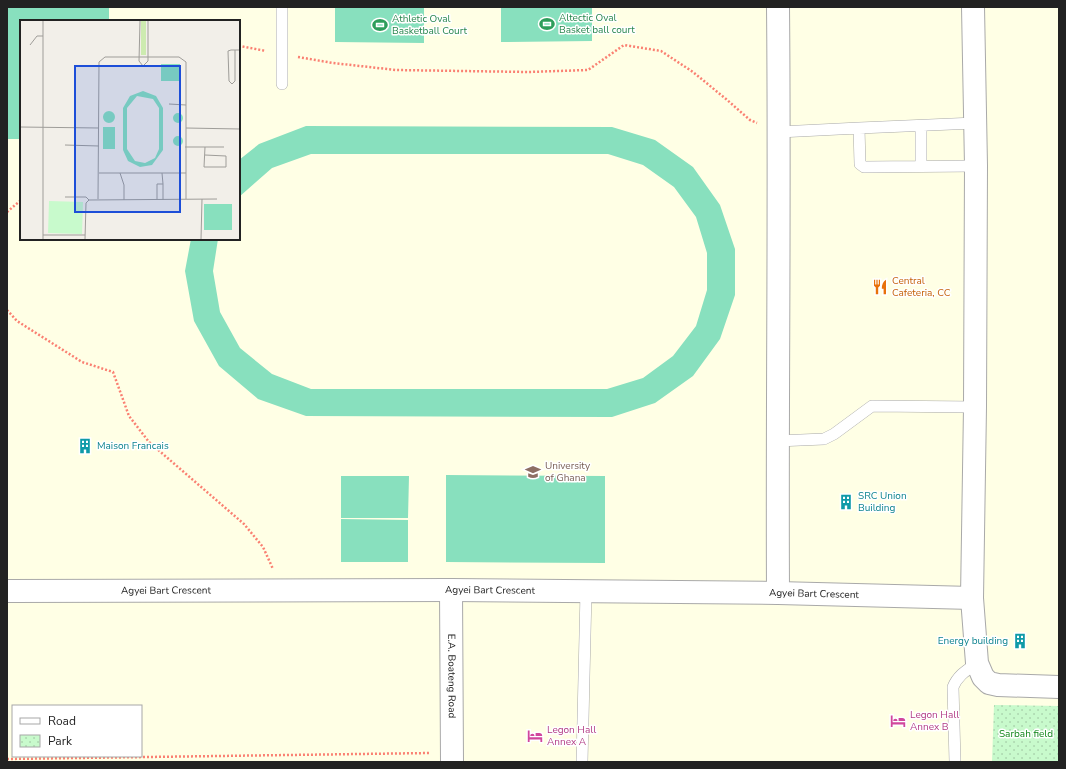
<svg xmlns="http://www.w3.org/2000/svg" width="1066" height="769" viewBox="0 0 1066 769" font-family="'Nunito Sans',sans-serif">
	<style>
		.education { fill: #ffffe5; fill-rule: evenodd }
		.park { fill: url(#park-dots) }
		.pitch { fill: #88e0be }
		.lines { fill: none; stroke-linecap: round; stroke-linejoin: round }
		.lane-casing { stroke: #a9a9a9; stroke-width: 12 }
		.street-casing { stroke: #a9a9a9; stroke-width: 24 }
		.path { stroke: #fa8072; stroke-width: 2.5; stroke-dasharray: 2 2; stroke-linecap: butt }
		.lane { stroke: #fff; stroke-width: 11 }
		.street { stroke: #fff; stroke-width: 22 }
		.labels { text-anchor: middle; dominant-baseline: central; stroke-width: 3; stroke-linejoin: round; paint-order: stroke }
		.leisure-label { font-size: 10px; fill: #27864d; stroke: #fff; text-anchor: start }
		.food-label { font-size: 10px; fill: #c56008; stroke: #fff; text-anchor: start }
		.culture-label { font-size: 10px; fill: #0d838f; stroke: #fff; text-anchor: start }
		.education-label { font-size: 10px; fill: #785e54; stroke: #fff; text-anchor: start }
		.street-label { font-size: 10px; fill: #222; stroke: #fff }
		.hotel-label { font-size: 10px; fill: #b23c85; stroke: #fff; text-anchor: start }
		.park-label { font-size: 10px; fill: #0c8416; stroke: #fff }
		.inset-road { fill: none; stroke: #9f9d99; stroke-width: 1 }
		.view { fill: #1d4ed8; fill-opacity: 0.15; stroke: #1d4ed8; stroke-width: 2 }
		.inset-edge { fill: none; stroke: #222; stroke-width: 2 }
	</style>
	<defs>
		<pattern id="park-dots" width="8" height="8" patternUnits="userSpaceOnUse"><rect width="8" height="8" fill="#c8facc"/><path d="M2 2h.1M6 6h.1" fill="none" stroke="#acd6af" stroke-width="1.8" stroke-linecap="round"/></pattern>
	</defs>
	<rect width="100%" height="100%" fill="#f2efe9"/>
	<path class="education" d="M7 7H1059V762H7ZM21 21H239V239H21ZM13 706H141V756H13Z"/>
	<path class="park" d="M994 705 1059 706V762H992Z"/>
	<path class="pitch" d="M7 7H109V21H21V139H7Z
		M335 7H424V43L335 42Z
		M501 7H592V41L501 42Z
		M306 126 612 127 655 140 693 167 720 205 735 249V295L720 339 693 376 655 403 612 417 306 416 258 399 219 366 194 321 185 271 191 239H218L213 271 220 312 240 348 272 374 311 389H607L643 378 673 356 696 326 707 290V253L696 217 674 187 643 165 608 154H311L272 168 239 197V160L259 144Z
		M446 475 605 476V563L446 562Z
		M341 476H409L408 518H341Z
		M341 519 408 520V562H341Z"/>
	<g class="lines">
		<g class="lane-casing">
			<path id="lane" d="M282 84V7
				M859 128 975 123
				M779 132 859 128 860 164 864 167 976 166
				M921 166V126
				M777 441 824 439 834 434 872 406 975 407
				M582 762 586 592
				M955 762 953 687C958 675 967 670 977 663"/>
		</g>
		<g class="street-casing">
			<g id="street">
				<path d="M973 7 976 166 975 407 972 598 977 663 983 677 989 683 998 685 1059 687"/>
				<path id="s1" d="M451 590 452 762"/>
				<path id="s2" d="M7 591 451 590 778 593 972 598"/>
				<path d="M778 593C777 397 780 202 778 7"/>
			</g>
		</g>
		<path class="path" d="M239 47 240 46 266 51
			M298 57 333 63 396 70 528 72 588 70 624 45 661 51 693 72 726 99 750 120 757 123
			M7 212 21 200
			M7 310 17 321 82 362 113 372 129 416 149 442 244 524 263 547 273 569
			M7 759 430 753"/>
		<use href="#lane" class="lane"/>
		<use href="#street" class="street"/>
	</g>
	<defs>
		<g id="stadium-bare" transform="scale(1.2)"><path d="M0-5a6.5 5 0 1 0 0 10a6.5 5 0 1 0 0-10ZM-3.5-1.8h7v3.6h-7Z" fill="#2e9e5b" stroke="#fff" stroke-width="2.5" paint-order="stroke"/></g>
		<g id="restaurant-bare" transform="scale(1.2)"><path d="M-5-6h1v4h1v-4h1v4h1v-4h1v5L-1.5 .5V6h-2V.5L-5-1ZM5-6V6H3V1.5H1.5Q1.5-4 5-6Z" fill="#e8710a" stroke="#fff" stroke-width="2.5" paint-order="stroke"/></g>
		<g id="building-bare" transform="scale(1.2)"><path d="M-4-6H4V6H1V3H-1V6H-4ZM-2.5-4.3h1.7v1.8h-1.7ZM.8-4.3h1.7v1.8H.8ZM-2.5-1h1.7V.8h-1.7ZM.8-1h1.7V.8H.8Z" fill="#0f9aa8" stroke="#fff" stroke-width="2.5" paint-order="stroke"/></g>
		<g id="university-bare" transform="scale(1.2)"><path d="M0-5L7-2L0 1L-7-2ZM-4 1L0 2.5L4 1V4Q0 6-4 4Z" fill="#8d6e63" stroke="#fff" stroke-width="2.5" paint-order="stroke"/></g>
		<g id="hotel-bare" transform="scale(1.2)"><path d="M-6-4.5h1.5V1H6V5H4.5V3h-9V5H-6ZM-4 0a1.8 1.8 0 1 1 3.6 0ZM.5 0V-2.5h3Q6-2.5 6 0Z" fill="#d1479c" stroke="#fff" stroke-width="2.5" paint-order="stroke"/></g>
	</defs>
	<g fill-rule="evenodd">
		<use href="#stadium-bare" x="547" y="24"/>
		<use href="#stadium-bare" x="380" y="25"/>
		<use href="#restaurant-bare" x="880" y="287"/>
		<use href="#building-bare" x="85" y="446"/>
		<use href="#university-bare" x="533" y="472"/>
		<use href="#building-bare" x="846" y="502"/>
		<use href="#building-bare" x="1020" y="641"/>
		<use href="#hotel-bare" x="898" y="721"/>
		<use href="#hotel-bare" x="535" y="736"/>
	</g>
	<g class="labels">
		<g class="leisure-label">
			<text x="559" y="18">Altectic Oval<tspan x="559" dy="12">Basket ball court</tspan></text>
			<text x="392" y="19">Athletic Oval<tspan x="392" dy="12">Basketball Court</tspan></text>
		</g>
		<g class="food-label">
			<text x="892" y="281">Central<tspan x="892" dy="12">Cafeteria, CC</tspan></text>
		</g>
		<g class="culture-label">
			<text x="97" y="446">Maison Francais</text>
			<text x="858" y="496">SRC Union<tspan x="858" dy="12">Building</tspan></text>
			<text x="1008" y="641" text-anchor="end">Energy building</text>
		</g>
		<g class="education-label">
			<text x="545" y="466">University<tspan x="545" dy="12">of Ghana</tspan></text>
		</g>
		<g class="street-label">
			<text stroke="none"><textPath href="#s2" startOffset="159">Agyei Bart Crescent</textPath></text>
			<text stroke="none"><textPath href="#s2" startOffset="483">Agyei Bart Crescent</textPath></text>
			<text stroke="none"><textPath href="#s2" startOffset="807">Agyei Bart Crescent</textPath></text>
			<text stroke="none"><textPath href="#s1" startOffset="86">E.A. Boateng Road</textPath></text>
		</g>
		<g class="hotel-label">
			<text x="910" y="715">Legon Hall<tspan x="910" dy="12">Annex B</tspan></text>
			<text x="547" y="730">Legon Hall<tspan x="547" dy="12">Annex A</tspan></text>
		</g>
		<g class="park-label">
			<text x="1026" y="734">Sarbah field</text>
		</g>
	</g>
	<g transform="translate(20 20)">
		<rect width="220" height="220" fill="#f2efe9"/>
		<path d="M121 1H126V35H121Z" fill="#cdebb0"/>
		<path d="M29 181 63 182 62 214 28 213Z" fill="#c8facc"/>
		<path d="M141 44H160V61H141ZM123 71 136 76 143 88V130L132 145 120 147 108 141 103 130V88L110 76ZM117 76 133 79 139 88V129L135 138 125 143 115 141 107 129V88ZM83 97a6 6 0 1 1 12 0a6 6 0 1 1-12 0ZM153 98a5 5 0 1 1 10 0a5 5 0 1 1-10 0ZM83 107H95V129H83ZM153 121a5 5 0 1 1 10 0a5 5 0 1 1-10 0ZM184 184H212V210H184Z" fill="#88e0be" fill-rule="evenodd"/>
		<path class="inset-road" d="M120 1 119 41 123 46 128 41V1M10 25 17 16H23M215 30V61L212 64 209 61 208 31 211 30H220M149 84 166 85M0 107 79 108M166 108 220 109M45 125 79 126M165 127H204M185 135 206 136V147H184L185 127M79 153H166M100 153 104 165V180M143 164V180M45 177H66L69 180 197 179M78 179 79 42 85 37H159L166 42V179M137 180V164H143L142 153M23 215H65M23 219V1M65 219 66 183 69 180M181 219 182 179"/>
		<path class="view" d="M55 46H160V192H55Z"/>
		<rect width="220" height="220" class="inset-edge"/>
	</g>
	<rect width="1066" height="769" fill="none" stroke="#222222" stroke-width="16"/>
	<rect x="12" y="705" width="130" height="52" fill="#ffffff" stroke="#a7a7a7"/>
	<rect x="20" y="718" width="20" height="6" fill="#ffffff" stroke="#a7a7a7"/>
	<text x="48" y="725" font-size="12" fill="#222222">Road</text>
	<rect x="20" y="735" width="20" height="12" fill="url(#park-dots)" stroke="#a7a7a7"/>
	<text x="48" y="745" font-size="12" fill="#222222">Park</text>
</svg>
